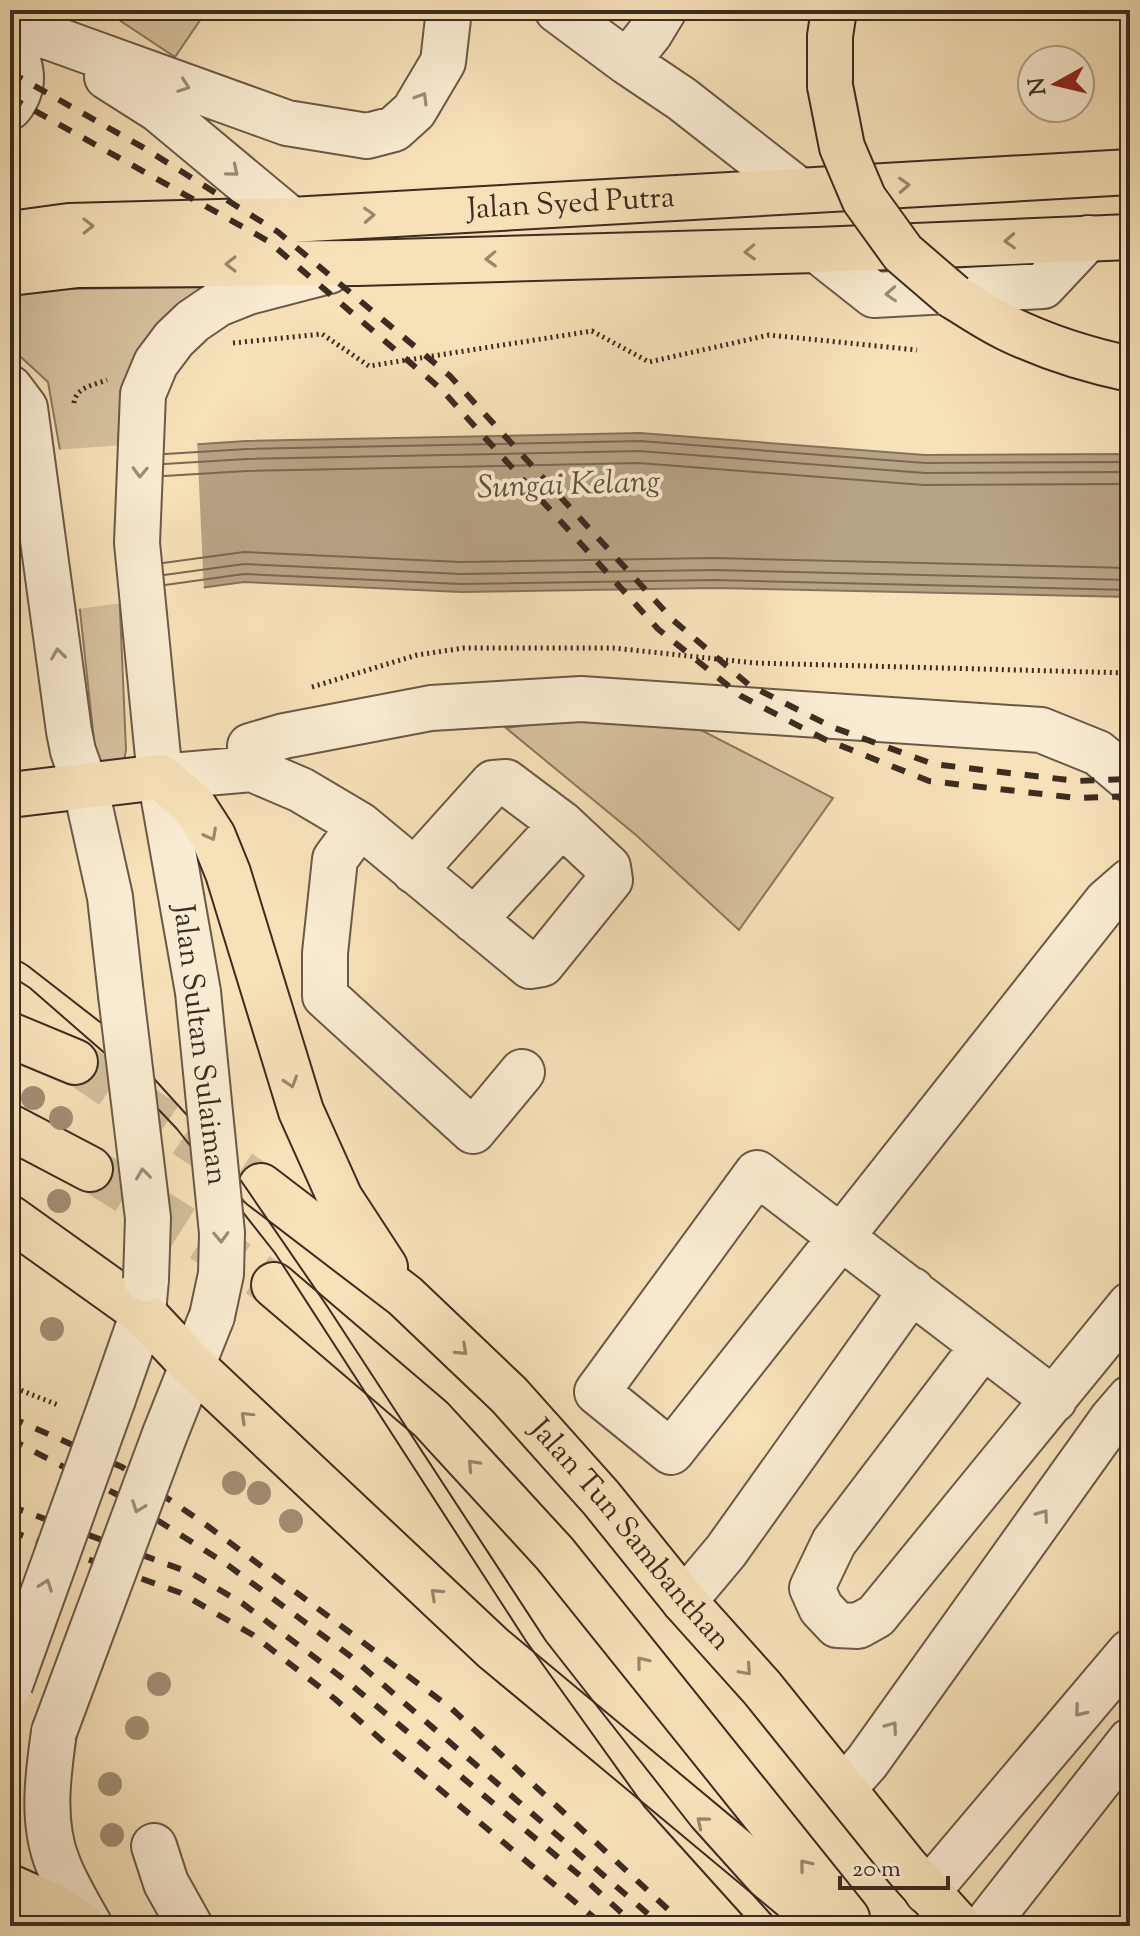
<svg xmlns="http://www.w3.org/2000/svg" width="1140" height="1936" viewBox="0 0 1140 1936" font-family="'Sorts Mill Goudy',serif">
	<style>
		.green { fill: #d7c29f; stroke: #8a7760; stroke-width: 2 }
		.water { fill: #b7a385; stroke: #86735d; stroke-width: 2 }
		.pier { fill: #f7e1b9 }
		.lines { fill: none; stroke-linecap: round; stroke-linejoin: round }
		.shore { stroke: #7a6853; stroke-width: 2 }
		.major-tunnel { stroke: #d2bd9b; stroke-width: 44; stroke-dasharray: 44 22; stroke-linecap: butt }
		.minor-casing { stroke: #6b5947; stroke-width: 48 }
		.major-casing { stroke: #3c2c21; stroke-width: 48 }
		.path { stroke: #3c2c21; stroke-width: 5; stroke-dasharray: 2 4; stroke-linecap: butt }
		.minor { stroke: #faecd2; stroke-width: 44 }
		.major { stroke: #f7e1b9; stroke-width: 44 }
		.tram { stroke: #3c2c21; stroke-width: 2 }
		.rail { stroke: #3c2c21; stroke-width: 6; stroke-dasharray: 14 14; stroke-linecap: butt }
		.minor-bridge-casing { stroke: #6b5947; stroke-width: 48; stroke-linecap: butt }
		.major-bridge-casing { stroke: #3c2c21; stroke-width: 48; stroke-linecap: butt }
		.minor-bridge { stroke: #faecd2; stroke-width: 44 }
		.major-bridge { stroke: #f7e1b9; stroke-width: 44 }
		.tree { fill: #a18e73 }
		.oneway { stroke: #9b8c7a }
		.oneway2 { stroke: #9a866d }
		.labels { text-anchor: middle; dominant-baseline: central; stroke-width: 8; stroke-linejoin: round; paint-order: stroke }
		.street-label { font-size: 30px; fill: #3c2c21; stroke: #faecd2 }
		.water-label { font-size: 32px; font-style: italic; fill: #61503f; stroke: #faecd2 }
	</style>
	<rect width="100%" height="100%" fill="#f7e1b9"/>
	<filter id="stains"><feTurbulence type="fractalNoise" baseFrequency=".0025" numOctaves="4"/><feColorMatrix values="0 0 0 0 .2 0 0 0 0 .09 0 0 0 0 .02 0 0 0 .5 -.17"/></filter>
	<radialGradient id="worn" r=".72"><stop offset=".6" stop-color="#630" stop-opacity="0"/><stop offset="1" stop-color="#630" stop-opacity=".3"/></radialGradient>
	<path class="green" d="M104 10H207L175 57Z
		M203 287V293L160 321 127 379 118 437 117 540 126 750 124 761 106 769 96 759 67 490 48 382 10 347V295L59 289Z
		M573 719 697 728 833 798 739 930 636 835 506 728Z"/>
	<path class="water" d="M640 433 925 455 1130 454V597L714 588 461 592 244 582 10 614V457L246 441Z"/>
	<path class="pier" d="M197 440 204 592 10 618V453Z"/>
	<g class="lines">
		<path class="shore" d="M165 454 247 449 640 441 925 463 1130 462
			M164 464 247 459 639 451 925 473 1130 472
			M164 476 247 471 639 463 924 485 1130 484
			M163 563 244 552 461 562 714 558 1130 568
			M164 575 244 564 461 574 714 570 1130 580
			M165 585 244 574 461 584 714 580 1130 590"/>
		<path class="major-tunnel" d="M75 1062 261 1186
			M90 1169 274 1285"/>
		<g class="minor-casing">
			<path id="minor" d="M557 10 627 62 682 99 798 190
				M32 31 287 123 367 136 394 129 414 111 443 62 449 10
				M10 40C21 65 28 84 10 107
				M627 62 650 33 664 10
				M107 77 159 110 291 220
				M817 250 874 295 1043 286 1088 238
				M10 388 25 408 69 731 73 751 85 785 110 897 121 995
				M252 769 250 746 284 736 431 708 581 699 1041 730 1098 753 1130 780
				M160 777 252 769 301 790 360 825 530 966 542 964 610 880 608 867 562 824 506 782 493 783 414 871
				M360 825 335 859 325 953V996L473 1131 522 1072
				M474 920 562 824
				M198 992 160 777 137 543 143 394 156 363 174 339 193 321 218 304 248 292 329 271
				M983 1346 834 1542 812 1588 821 1608 837 1625 858 1626 876 1616 1130 1305
				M113 1399 143 1313 146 1279
				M1054 1400 757 1173 597 1392 671 1452 1107 901 1130 881
				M165 1434 212 1316
				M684 1601 726 1551 912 1290
				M54 1732C48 1774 41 1823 58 1864 66 1885 79 1906 90 1926
				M844 1788 867 1762 1112 1419 1130 1398
				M154 1846 166 1883 190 1926
				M927 1892 1130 1652
				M985 1926 1130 1741"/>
		</g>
		<g class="major-casing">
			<g id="major">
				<path d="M830 86V36L834 10"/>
				<path id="s1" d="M10 234 69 226 291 220 1130 172"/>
				<path d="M10 273 78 265 358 263 817 250 1130 237"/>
				<path d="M953 296C971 307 988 319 1007 328 1046 347 1087 360 1130 369"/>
				<path d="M10 795 160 777 193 805 213 836 228 873 301 1111 340 1198 385 1267"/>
				<path d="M10 1035 75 1062"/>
				<path d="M10 1127 90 1169"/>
				<path id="s2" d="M261 1186 405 1296 509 1395 601 1498 684 1601 762 1688 906 1867 959 1926"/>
				<path d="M10 1218 143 1313 191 1364 493 1648 827 1926"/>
				<path d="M274 1285 431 1419 555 1554 847 1918"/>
				<path d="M10 1887 55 1907 82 1926"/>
			</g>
		</g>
		<path class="path" d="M233 343 322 334 369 366 592 331 649 362 769 335 917 350
			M74 403C76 387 94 385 107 380
			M312 687 417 655 464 648H613L755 663 1130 673
			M10 1386 58 1405"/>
		<use href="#minor" class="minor"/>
		<use href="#major" class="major"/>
		<path class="tram" d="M10 955 28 966 109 1029 224 1156 327 1306 546 1641 692 1827 781 1926
			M10 975 30 988 108 1056 177 1129 275 1253 526 1641 644 1806 752 1926"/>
		<path class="rail" d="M10 72 144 148 278 232 450 376 673 620 749 685 832 727 933 764 1077 781 1130 779
			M10 97 268 241 441 389 658 629 741 696 824 739 929 781 1077 798 1130 796
			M10 1417 122 1467 209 1527 452 1709 686 1926
			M10 1439 116 1494 225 1563 349 1655 662 1926
			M10 1506 191 1573 242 1603 349 1683 590 1884 636 1926
			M10 1531 181 1593 253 1635 335 1699 395 1752 604 1926"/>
		<g class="minor-bridge-casing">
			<path id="minor-bridge" d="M198 992 222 1233 221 1274 212 1316
				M121 995 148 1218 146 1279
				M10 1685 113 1399
				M54 1732 165 1434"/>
		</g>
		<g class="major-bridge-casing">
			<path id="major-bridge" d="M830 86 842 147 864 199 903 253 953 296"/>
		</g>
		<use href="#minor-bridge" class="minor-bridge"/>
		<use href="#major-bridge" class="major-bridge"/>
	</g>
	<g class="tree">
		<circle cx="33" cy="1098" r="12"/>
		<circle cx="61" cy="1118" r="12"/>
		<circle cx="59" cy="1201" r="12"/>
		<circle cx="52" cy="1329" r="12"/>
		<circle cx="234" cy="1483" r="12"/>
		<circle cx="259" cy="1493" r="12"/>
		<circle cx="291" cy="1521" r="12"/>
		<circle cx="159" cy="1684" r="12"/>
		<circle cx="137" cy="1728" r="12"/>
		<circle cx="110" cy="1784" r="12"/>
		<circle cx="112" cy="1835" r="12"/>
	</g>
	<defs><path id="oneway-chevron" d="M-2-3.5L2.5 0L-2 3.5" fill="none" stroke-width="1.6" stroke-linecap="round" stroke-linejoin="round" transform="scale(2)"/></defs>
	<g class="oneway">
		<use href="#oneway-chevron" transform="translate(184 86) rotate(20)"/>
		<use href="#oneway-chevron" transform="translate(422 98) rotate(-59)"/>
		<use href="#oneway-chevron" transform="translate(233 171) rotate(40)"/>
		<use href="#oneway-chevron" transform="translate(891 294) rotate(177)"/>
		<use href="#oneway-chevron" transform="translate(140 472) rotate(92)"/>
		<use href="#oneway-chevron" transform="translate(58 654) rotate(-98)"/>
		<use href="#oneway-chevron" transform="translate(143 1174) rotate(-97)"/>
		<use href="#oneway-chevron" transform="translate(221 1237) rotate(88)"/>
		<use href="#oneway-chevron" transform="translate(138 1507) rotate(110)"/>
		<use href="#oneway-chevron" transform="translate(1043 1515) rotate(-54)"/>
		<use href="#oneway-chevron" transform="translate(46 1585) rotate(-70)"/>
		<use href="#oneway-chevron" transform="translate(1080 1711) rotate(130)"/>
		<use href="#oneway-chevron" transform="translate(892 1727) rotate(-54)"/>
	</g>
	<g class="oneway2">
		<use href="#oneway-chevron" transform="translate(904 185) rotate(-3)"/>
		<use href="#oneway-chevron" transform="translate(369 215) rotate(-3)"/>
		<use href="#oneway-chevron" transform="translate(88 226) rotate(-1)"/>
		<use href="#oneway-chevron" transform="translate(1010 241) rotate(177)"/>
		<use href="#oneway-chevron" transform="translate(750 252) rotate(178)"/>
		<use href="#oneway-chevron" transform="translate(491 259) rotate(178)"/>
		<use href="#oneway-chevron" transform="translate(231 264) rotate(180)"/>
		<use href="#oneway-chevron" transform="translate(211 835) rotate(62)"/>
		<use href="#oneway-chevron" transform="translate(291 1082) rotate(72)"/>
		<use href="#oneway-chevron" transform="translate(462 1350) rotate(43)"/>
		<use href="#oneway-chevron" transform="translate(246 1417) rotate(-136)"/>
		<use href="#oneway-chevron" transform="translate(473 1465) rotate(-133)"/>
		<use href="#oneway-chevron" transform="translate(436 1594) rotate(-137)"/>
		<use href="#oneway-chevron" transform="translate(642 1662) rotate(-129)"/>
		<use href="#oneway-chevron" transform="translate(746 1670) rotate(48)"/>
		<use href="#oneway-chevron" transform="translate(702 1822) rotate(-140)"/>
		<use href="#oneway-chevron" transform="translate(805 1865) rotate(-129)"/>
	</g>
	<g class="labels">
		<g class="street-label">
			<text stroke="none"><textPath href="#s1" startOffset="562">Jalan Syed Putra</textPath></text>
			<text transform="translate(199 1045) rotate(83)">Jalan Sultan Sulaiman</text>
			<text stroke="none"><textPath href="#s2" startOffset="510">Jalan Tun Sambanthan</textPath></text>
		</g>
		<g class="water-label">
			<text transform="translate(569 486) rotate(-2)">Sungai Kelang</text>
		</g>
	</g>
	<rect width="1140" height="1936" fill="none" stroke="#f7e1b9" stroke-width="40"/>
	<rect x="12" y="12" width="1116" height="1912" fill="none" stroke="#3c2c21" stroke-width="4"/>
	<rect x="20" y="20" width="1100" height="1896" fill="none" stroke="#3c2c21" stroke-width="2"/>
	<g transform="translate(1056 84) rotate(262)"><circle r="38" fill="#faecd2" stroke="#ae9f8b" stroke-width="2"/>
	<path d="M0-6L14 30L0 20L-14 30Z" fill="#8f2418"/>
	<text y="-12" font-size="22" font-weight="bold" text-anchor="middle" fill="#3c2c21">N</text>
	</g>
	<path d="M840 1876v12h108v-12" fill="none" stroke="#3c2c21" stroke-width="4"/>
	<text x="852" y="1876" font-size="24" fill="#3c2c21" stroke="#faecd2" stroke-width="6" paint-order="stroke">20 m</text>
	<rect width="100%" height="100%" filter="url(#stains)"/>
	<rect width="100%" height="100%" fill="url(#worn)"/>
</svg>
